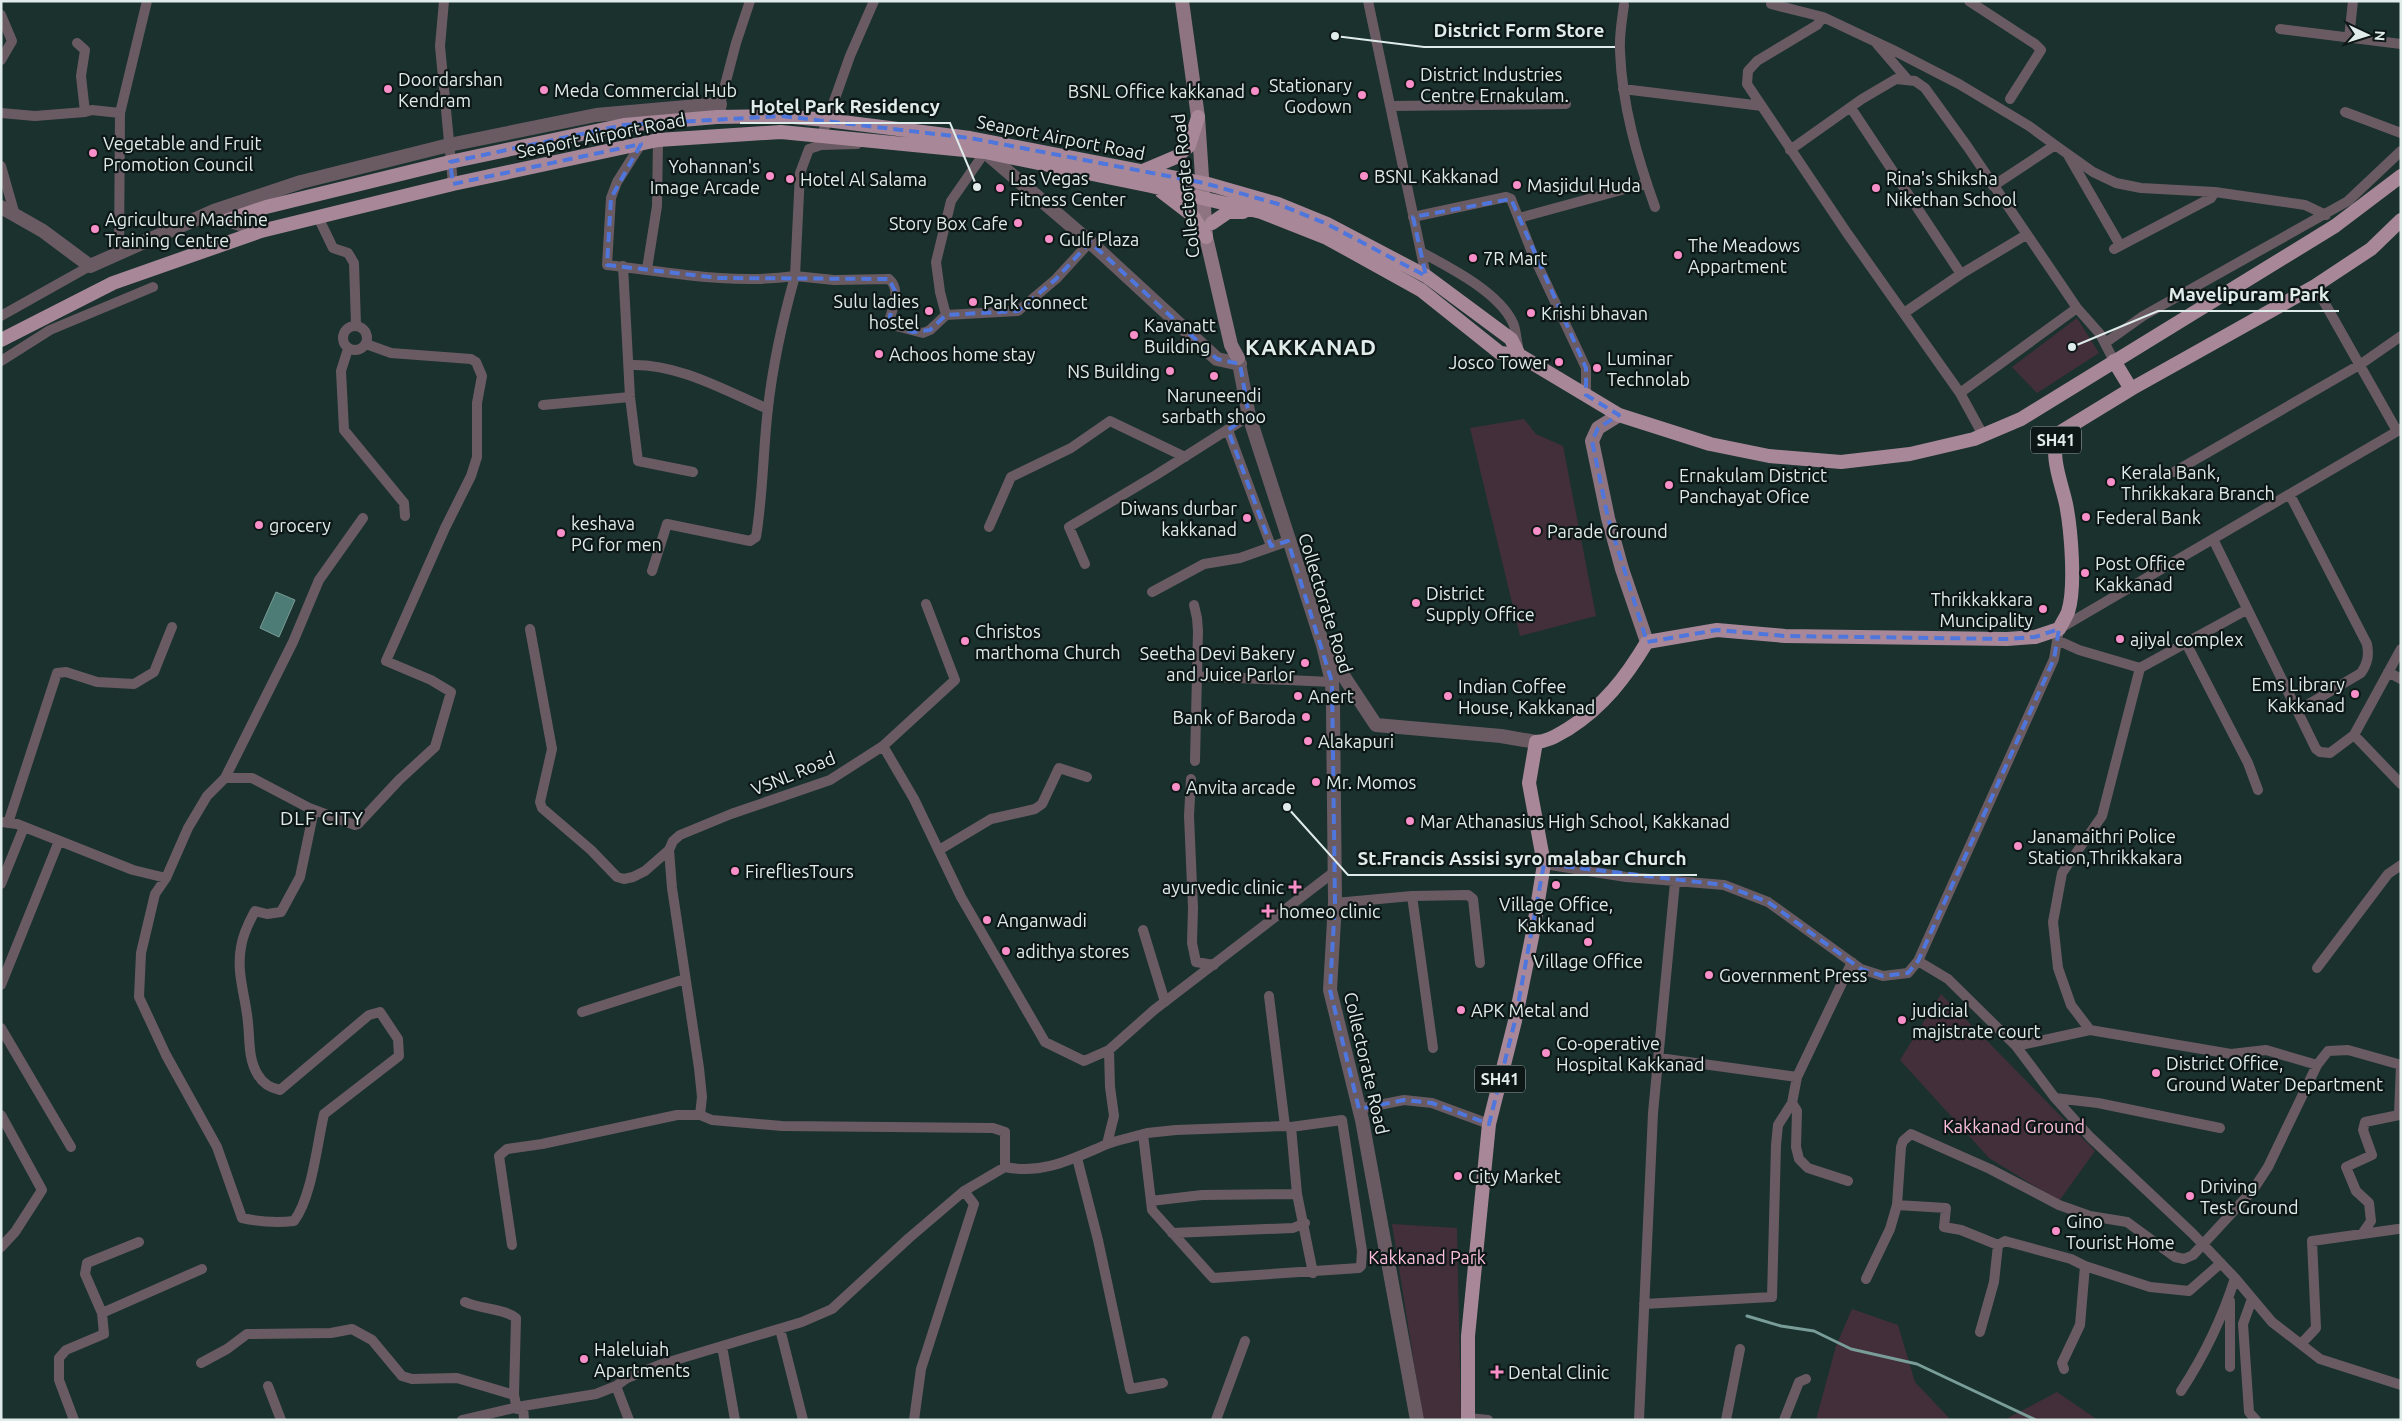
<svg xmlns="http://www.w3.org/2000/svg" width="2402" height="1421" viewBox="0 0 2402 1421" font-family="Ubuntu,sans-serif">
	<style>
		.green { fill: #432f3a }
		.water { fill: #4d7b75; stroke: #799d98 }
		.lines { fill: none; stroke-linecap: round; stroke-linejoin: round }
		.stream { stroke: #799d98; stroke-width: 3 }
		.minor { stroke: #6a5b62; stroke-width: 10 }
		.tertiary { stroke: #6a5b62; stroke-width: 14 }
		.secondary { stroke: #8d7480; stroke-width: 14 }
		.primary { stroke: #a88898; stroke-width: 14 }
		.marked { fill: none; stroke: #4e76dc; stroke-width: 4; stroke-dasharray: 10 6; stroke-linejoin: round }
		.poi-dot { fill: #f98fc9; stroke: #0d1715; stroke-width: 2 }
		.labels { text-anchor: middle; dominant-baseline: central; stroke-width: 4.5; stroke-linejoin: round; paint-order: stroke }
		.shield { fill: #0d1715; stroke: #a0acaa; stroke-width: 1 }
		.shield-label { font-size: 16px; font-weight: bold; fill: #dfecea }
		.poi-label { font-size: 18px; fill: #dfecea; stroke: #0d1715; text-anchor: start }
		.street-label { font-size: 18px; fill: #dfecea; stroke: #0d1715 }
		.park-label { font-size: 18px; fill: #febfdf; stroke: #0d1715 }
		.neighbourhood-label { font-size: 19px; letter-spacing: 1px; fill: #dfecea; stroke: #0d1715 }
		.district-label { font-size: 22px; font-weight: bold; letter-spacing: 1px; fill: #dfecea; stroke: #0d1715 }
		.leader { fill: none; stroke: #dfecea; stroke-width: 2 }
		.callout-dot { fill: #dfecea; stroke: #0d1715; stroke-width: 2 }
		.callout-label { font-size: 19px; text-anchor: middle; font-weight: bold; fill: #dfecea; stroke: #0d1715; stroke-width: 4.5; stroke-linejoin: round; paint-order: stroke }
	</style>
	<rect width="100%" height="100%" fill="#1a312e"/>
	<path class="green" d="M2077 318 2099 353 2037 393 2012 367Z
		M1524 419 1536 434 1563 446 1596 616 1520 636 1470 428Z
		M1941 994 2095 1151 2059 1201 1989 1158 1900 1060Z
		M1392 1224 1457 1228 1461 1420H1423Z
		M1852 1309 1898 1325 1915 1382 1951 1420H1816L1836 1346Z
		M2057 1392 2098 1420H2004Z"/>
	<path class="water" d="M276 592 295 600 279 637 260 628Z"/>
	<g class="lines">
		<path class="stream" d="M1747 1316 1781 1326 1814 1331 1851 1349 1917 1364 2036 1420"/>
		<path class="minor" d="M444 1 440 46 453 184
			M1368 1 1426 276
			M1969 1 2035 44 2041 50 2010 99
			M1771 4 1823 17 1893 50 1959 84 2029 126 2055 145
			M1624 5C1622 20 1619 36 1620 51 1622 105 1637 157 1655 207
			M1 15 12 41 1 60
			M1823 17 1817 25 1757 61 1748 71 1747 84 1847 233 1960 393 1983 435
			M2280 29 2401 44
			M2349 38 2353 1
			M77 43 85 50 81 76 85 112 92 110 120 113
			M1877 44 1907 79
			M1623 89 1762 106
			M720 104 736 43 750 1
			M1390 106 1566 104
			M1851 108 1961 274
			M2345 112 2401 133
			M1 113 35 116 85 112
			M822 135 850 56 874 1
			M641 144 617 182 611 198 607 265C668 272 733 285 795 276L800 173 809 149 821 145 857 144
			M1790 150 1862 99 1896 79 1915 81 1925 88 1967 146 2077 308 2100 334 2114 361
			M2068 155 2120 245
			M1 166 15 215
			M1993 186 2055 145 2093 172 2116 183 2141 188 2215 192 2270 200 2305 205 2326 215
			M318 217 333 248 348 253 354 263 356 325
			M1413 217 1506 197 1511 199 1533 255 1586 368V395
			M1519 218 1647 183
			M2114 249 2211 198 2215 192
			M1421 252C1449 267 1499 292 1513 323 1516 329 1516 339 1518 346
			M119 253 120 113 147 1
			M623 266 630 397 638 461 693 472
			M647 269 657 206 658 140
			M2315 286 2397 431
			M1904 313 1961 274 2026 235
			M946 315 940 292 936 262 951 201 985 152
			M1 316 90 266
			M343 338a12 12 0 1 1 24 0a12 12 0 1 1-24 0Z
			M2105 343 2143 316 2348 201 2401 151
			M348 349 341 371 344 430 404 503 405 516
			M1 361 50 330 153 287
			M629 365C678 363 724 390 768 409
			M1960 393 2077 308
			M543 405 630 397
			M1228 430 1271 546
			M2174 472 2361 364 2401 336
			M2290 495 2367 644C2369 655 2368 663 2361 673L2297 711
			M989 527 1011 477 1071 448 1110 421 1185 457
			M2213 539 2316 749 2320 752 2330 753 2354 735 2401 784
			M1085 564 1069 527 1156 475 1249 416
			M652 571 667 524 750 541 756 537C763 495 763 451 768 408 773 363 783 319 795 276L834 280 889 279C902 290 892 310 888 324L923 333 930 330 946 315 1018 311 1056 279 1090 242
			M1152 592 1204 564 1240 558 1288 541
			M1194 605 1197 618 1198 631 1195 761
			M530 629 552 749 540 802 542 808 591 850 617 877 624 879 633 877 645 871 669 850
			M2057 640 2079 650 2140 668
			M2186 643 2248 763 2258 790
			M2388 672 2401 679
			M1195 676 1332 682
			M2354 735 2401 649
			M883 746 955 680 926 604
			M225 778H252L309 808 355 825 358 824 399 780 435 747 451 692 431 680 386 661 445 528 471 476 477 457V403L482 376 476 362 471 359 391 353 366 344
			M1191 779 1189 816 1193 908 1192 943 1196 962 1214 965
			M314 810 300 877 281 912 267 914 255 911C249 922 243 934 241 947 236 974 246 997 248 1023 250 1041 248 1059 258 1075 263 1084 270 1088 280 1090L369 1015 380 1012 398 1039 399 1056 324 1114C317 1144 312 1197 294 1221 276 1223 260 1222 242 1218L217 1147 166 1055 139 997 141 953 155 894 166 878 188 828 207 796 225 778 293 642 319 580 363 518
			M2 822 17 824 133 870 166 878
			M8 823 57 673 66 672 97 682 134 684 154 672 172 627
			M939 850 991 819 1035 809 1042 804 1059 768 1087 777
			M1544 864 1626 877 1724 885 1768 902 1861 969 1883 976 1908 973 1918 961 2054 659 2059 629 2401 429
			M1 884 24 827
			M1412 896 1468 895 1473 899 1480 963
			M1335 903 1412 896 1433 1048
			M1143 930 1165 1002
			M1918 961 1948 979 2016 1046 2090 1030 2071 1005 2058 968 2053 922 2062 873 2102 816 2140 668 2246 610
			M2317 968 2388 874 2401 865
			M1 985 59 841
			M1269 996 1285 1126
			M582 1012 685 979
			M1 1028 71 1147
			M2090 1030 2231 1054 2266 1050 2317 1065 2328 1051 2348 1050 2401 1065 2399 1115 2365 1122 2363 1130 2372 1155 2346 1167 2356 1191 2369 1203 2371 1221 2362 1234
			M2016 1046 2055 1098 2090 1137 2192 1233 2235 1278 2272 1322 2320 1359 2401 1385
			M1659 1058 1797 1077
			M2055 1098 2098 1103 2220 1128
			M1359 1109 1404 1100 1432 1103 1489 1124
			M1 1115 42 1190 15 1232 1 1247
			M700 1115 702 1097 699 1068 672 888 669 850 673 841 680 835 731 814 830 780 883 746 914 799 961 897 1045 1042 1084 1061 1109 1050
			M1291 1127 1297 1194 1313 1273
			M1107 1144 1114 1116 1110 1087 1109 1050 1154 1010 1334 872
			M1077 1158 1098 1240 1130 1389 1163 1383
			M1848 1181 1808 1168 1799 1159 1796 1147 1797 1111 1792 1103 1797 1077 1852 962
			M1151 1201 1202 1195 1297 1194
			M1897 1205 1946 1208 1944 1227 1961 1230 1998 1245 2005 1241 2071 1259 2085 1266 2080 1325 2062 1363 2064 1369
			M1172 1233 1293 1228 1305 1223
			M512 1245 499 1156 507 1149 542 1144 677 1115H700L712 1120 782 1126 993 1128 1005 1132V1167
			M2085 1266 2150 1287 2189 1291 2221 1263
			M1866 1279 1890 1229 1897 1205 1901 1147 1903 1141 1911 1134 1990 1169 2059 1205 2090 1216 2127 1222 2175 1257 2184 1259 2193 1255 2253 1190 2268 1167 2317 1065
			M2252 1299 2243 1324 2249 1412 2256 1420
			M465 1302C480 1309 505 1309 516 1318L514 1395
			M1644 1304 1772 1297 1776 1145 1778 1125 1792 1103
			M102 1313 202 1269
			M780 1329 803 1420
			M1980 1332 1994 1282 1998 1245
			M2301 1344 2316 1328 2312 1241 2398 1229
			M722 1346 735 1420
			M201 1363 227 1349 247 1334 331 1333 352 1329 372 1340 402 1376 412 1379 457 1378 514 1395 517 1409
			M2230 1367V1301
			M268 1386 281 1420
			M616 1386 629 1420
			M2181 1391C2204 1356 2222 1319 2235 1278
			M523 1406 524 1420
			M1468 1418 1488 1420
			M74 1420 59 1380V1358L66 1350 104 1334 102 1313 85 1274 87 1263 139 1242
			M462 1420 523 1406 596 1394 616 1386 627 1378 662 1364 802 1322 832 1309 909 1238 964 1191 1005 1167C1042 1175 1072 1159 1105 1145 1117 1140 1130 1138 1143 1134L1147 1133 1176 1130 1285 1126 1291 1127 1342 1120 1362 1251 1361 1266 1359 1268 1213 1278 1152 1210 1143 1134
			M914 1420 921 1369 974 1204 964 1191
			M1216 1420 1245 1341
			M1639 1420 1653 1113 1675 882
			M1726 1420 1740 1349
			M1784 1420 1799 1382 1806 1379"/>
		<path class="tertiary" d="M985 152 1090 242 1217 359 1240 364
			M1 207 43 231 90 266 214 211 228 220 261 231
			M214 211 301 182 449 145 596 115 720 104 717 117
			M1238 358 1249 416 1323 645 1332 682 1333 707 1335 903 1330 990 1362 1120 1417 1420
			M1329 654 1376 725 1501 736 1536 742"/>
		<path class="secondary" d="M1182 1 1198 117 1206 237 1231 345 1238 358
			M1619 415 1598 428 1592 441 1608 518 1622 569 1647 642"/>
		<path class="primary" d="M1143 171 1176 157 1189 146 1198 117
			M1162 192 1192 215 1206 237
			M228 220 266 207 450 162 624 125 717 117 782 116 826 120 970 138 1208 184 1278 204 1327 224 1426 276 1511 339 1519 355
			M1212 223 1228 212H1243
			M1 340 113 283 261 231 453 184 658 140 781 132 985 152 1151 186 1261 212 1327 238 1421 290 1500 353 1519 355 1619 415 1710 444 1769 456 1841 462 1910 454 1974 439 2021 419 2335 226 2401 176
			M2114 361 2131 389
			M1468 1420V1336L1489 1124 1515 1021 1533 932 1544 864 1529 783 1536 742C1549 741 1557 735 1568 729 1603 707 1626 677 1647 642L1717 630 1785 636 2007 639 2035 637 2059 629C2062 623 2066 617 2068 612 2076 588 2071 529 2066 504 2061 481 2049 455 2059 433L2131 389 2315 286 2371 249 2401 220"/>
	</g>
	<path class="marked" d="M782 116 970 138 1204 183 1278 204 1327 224 1426 276 1413 217 1511 199 1586 368V395L1619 415 1598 428 1592 441 1608 518 1647 642 1717 630 1785 636 2007 639 2035 637 2059 629 2054 659 1918 961 1908 973 1883 976 1861 969 1768 902 1724 885 1544 864 1515 1021 1489 1124 1432 1103 1404 1100 1359 1109 1330 990 1335 903 1332 682 1288 541 1271 546 1228 430 1249 416 1240 364 1217 359 1090 242 1056 279 1018 311 946 315 930 330 913 332 888 324 896 293 889 279 719 278 607 265 611 198 641 144 453 184 450 162 624 125Z"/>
	<g class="poi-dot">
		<circle cx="1410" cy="84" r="5"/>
		<circle cx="388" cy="89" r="5"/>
		<circle cx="544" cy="90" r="5"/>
		<circle cx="1255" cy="91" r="5"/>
		<circle cx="1362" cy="95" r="5"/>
		<circle cx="93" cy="153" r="5"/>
		<circle cx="770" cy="176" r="5"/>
		<circle cx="1364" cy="176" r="5"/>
		<circle cx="790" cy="179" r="5"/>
		<circle cx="1517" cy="185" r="5"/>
		<circle cx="1000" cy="188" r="5"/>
		<circle cx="1876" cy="188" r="5"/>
		<circle cx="1018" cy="223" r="5"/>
		<circle cx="95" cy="229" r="5"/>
		<circle cx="1049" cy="239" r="5"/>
		<circle cx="1678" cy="255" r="5"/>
		<circle cx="1473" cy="258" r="5"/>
		<circle cx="973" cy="302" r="5"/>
		<circle cx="929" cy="311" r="5"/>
		<circle cx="1531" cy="313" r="5"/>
		<circle cx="1134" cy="335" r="5"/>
		<circle cx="879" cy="354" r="5"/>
		<circle cx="1559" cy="362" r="5"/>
		<circle cx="1597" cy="368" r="5"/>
		<circle cx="1170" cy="371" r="5"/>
		<circle cx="1214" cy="376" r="5"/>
		<circle cx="2111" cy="482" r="5"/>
		<circle cx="1669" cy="485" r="5"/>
		<circle cx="2086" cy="517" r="5"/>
		<circle cx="1247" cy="518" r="5"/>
		<circle cx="259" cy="525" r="5"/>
		<circle cx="1537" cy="531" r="5"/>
		<circle cx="561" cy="533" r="5"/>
		<circle cx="2085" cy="573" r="5"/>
		<circle cx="1416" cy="603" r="5"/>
		<circle cx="2043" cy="609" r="5"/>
		<circle cx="2120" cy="639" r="5"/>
		<circle cx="965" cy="641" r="5"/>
		<circle cx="1305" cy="663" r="5"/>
		<circle cx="2355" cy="694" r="5"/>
		<circle cx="1298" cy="696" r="5"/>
		<circle cx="1448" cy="696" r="5"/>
		<circle cx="1306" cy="717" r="5"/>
		<circle cx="1308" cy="741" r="5"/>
		<circle cx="1316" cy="782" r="5"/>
		<circle cx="1176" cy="787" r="5"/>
		<circle cx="1410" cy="821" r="5"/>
		<circle cx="2018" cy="846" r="5"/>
		<circle cx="735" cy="871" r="5"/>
		<circle cx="1556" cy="885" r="5"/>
		<path d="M1292.5 879.5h5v5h5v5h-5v5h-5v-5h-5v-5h5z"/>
		<path d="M1265.5 903.5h5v5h5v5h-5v5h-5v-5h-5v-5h5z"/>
		<circle cx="987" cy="920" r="5"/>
		<circle cx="1588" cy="942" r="5"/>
		<circle cx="1006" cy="951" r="5"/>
		<circle cx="1709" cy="975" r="5"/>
		<circle cx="1461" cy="1010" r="5"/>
		<circle cx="1902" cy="1020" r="5"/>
		<circle cx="1546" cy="1053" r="5"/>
		<circle cx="2156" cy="1073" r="5"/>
		<circle cx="1458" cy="1176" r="5"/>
		<circle cx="2190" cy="1196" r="5"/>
		<circle cx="2056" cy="1231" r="5"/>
		<circle cx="584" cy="1359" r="5"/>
		<path d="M1494.5 1364.5h5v5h5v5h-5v5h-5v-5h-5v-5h5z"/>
	</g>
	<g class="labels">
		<g class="shield">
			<rect x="2031" y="426.5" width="50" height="27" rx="4"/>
			<rect x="1475" y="1065.5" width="50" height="27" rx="4"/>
		</g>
		<g class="shield-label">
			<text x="2056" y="440">SH41</text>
			<text x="1500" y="1079">SH41</text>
		</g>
		<g class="poi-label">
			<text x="1420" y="74">District Industries<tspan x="1420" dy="21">Centre Ernakulam.</tspan></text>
			<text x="398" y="79">Doordarshan<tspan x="398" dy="21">Kendram</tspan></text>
			<text x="1352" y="85" text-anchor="end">Stationary<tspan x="1352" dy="21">Godown</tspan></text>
			<text x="554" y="90">Meda Commercial Hub</text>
			<text x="1245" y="91" text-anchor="end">BSNL Office kakkanad</text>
			<text x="103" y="143">Vegetable and Fruit<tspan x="103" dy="21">Promotion Council</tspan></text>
			<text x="760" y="166" text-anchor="end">Yohannan's<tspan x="760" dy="21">Image Arcade</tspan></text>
			<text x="1374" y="176">BSNL Kakkanad</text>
			<text x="1010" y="178">Las Vegas<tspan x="1010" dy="21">Fitness Center</tspan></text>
			<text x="1886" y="178">Rina's Shiksha<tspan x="1886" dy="21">Nikethan School</tspan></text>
			<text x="800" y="179">Hotel Al Salama</text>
			<text x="1527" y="185">Masjidul Huda</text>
			<text x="105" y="219">Agriculture Machine<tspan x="105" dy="21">Training Centre</tspan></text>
			<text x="1008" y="223" text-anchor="end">Story Box Cafe</text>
			<text x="1059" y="239">Gulf Plaza</text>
			<text x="1688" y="245">The Meadows<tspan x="1688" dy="21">Appartment</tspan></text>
			<text x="1483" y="258">7R Mart</text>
			<text x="919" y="301" text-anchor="end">Sulu ladies<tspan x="919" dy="21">hostel</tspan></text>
			<text x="983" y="302">Park connect</text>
			<text x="1541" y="313">Krishi bhavan</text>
			<text x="1144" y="325">Kavanatt<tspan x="1144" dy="21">Building</tspan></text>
			<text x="889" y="354">Achoos home stay</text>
			<text x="1607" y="358">Luminar<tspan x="1607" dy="21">Technolab</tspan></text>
			<text x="1549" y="362" text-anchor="end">Josco Tower</text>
			<text x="1160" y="371" text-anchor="end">NS Building</text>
			<text x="1214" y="395" text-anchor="middle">Naruneendi<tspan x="1214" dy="21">sarbath shoo</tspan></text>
			<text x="2121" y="472">Kerala Bank,<tspan x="2121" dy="21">Thrikkakara Branch</tspan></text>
			<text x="1679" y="475">Ernakulam District<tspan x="1679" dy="21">Panchayat Ofice</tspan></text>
			<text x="1237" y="508" text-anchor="end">Diwans durbar<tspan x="1237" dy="21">kakkanad</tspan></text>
			<text x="2096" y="517">Federal Bank</text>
			<text x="571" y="523">keshava<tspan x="571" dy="21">PG for men</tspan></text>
			<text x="269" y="525">grocery</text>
			<text x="1547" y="531">Parade Ground</text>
			<text x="2095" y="563">Post Office<tspan x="2095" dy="21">Kakkanad</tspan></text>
			<text x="1426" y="593">District<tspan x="1426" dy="21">Supply Office</tspan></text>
			<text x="2033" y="599" text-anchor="end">Thrikkakkara<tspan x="2033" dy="21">Muncipality</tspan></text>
			<text x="975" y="631">Christos<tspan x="975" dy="21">marthoma Church</tspan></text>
			<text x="2130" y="639">ajiyal complex</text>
			<text x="1295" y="653" text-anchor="end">Seetha Devi Bakery<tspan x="1295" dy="21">and Juice Parlor</tspan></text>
			<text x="2345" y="684" text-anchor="end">Ems Library<tspan x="2345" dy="21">Kakkanad</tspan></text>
			<text x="1458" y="686">Indian Coffee<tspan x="1458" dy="21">House, Kakkanad</tspan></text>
			<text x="1308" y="696">Anert</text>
			<text x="1296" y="717" text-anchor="end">Bank of Baroda</text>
			<text x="1318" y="741">Alakapuri</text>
			<text x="1326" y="782">Mr. Momos</text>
			<text x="1186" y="787">Anvita arcade</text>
			<text x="1420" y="821">Mar Athanasius High School, Kakkanad</text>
			<text x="2028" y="836">Janamaithri Police<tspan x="2028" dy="21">Station,Thrikkakara</tspan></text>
			<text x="745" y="871">FirefliesTours</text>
			<text x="1284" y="887" text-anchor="end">ayurvedic clinic</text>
			<text x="1556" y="904" text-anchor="middle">Village Office,<tspan x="1556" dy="21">Kakkanad</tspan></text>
			<text x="1279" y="911">homeo clinic</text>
			<text x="997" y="920">Anganwadi</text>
			<text x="1016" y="951">adithya stores</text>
			<text x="1588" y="961" text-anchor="middle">Village Office</text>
			<text x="1719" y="975">Government Press</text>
			<text x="1471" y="1010">APK Metal and</text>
			<text x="1912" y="1010">judicial<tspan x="1912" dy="21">majistrate court</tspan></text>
			<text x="1556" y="1043">Co-operative<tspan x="1556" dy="21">Hospital Kakkanad</tspan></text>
			<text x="2166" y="1063">District Office,<tspan x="2166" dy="21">Ground Water Department</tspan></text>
			<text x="1468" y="1176">City Market</text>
			<text x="2200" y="1186">Driving<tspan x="2200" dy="21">Test Ground</tspan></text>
			<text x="2066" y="1221">Gino<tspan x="2066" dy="21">Tourist Home</tspan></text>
			<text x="594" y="1349">Haleluiah<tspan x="594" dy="21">Apartments</tspan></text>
			<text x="1508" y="1372">Dental Clinic</text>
		</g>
		<g class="street-label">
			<text transform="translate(601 135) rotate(-11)">Seaport Airport Road</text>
			<text transform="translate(1061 137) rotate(11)">Seaport Airport Road</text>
			<text transform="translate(1185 186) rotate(-96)">Collectorate Road</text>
			<text transform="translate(1326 603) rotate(73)">Collectorate Road</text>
			<text transform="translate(793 773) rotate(-22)">VSNL Road</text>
			<text transform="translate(1367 1063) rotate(77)">Collectorate Road</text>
		</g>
		<g class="park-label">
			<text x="2014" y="1126">Kakkanad Ground</text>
			<text x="1427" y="1257">Kakkanad Park</text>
		</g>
		<g class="neighbourhood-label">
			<text x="322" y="818">DLF CITY</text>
		</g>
		<g class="district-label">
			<text x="1311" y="346">KAKKANAD</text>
		</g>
	</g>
	<path class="leader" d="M1335 36L1424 47H1615M977 187L950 123H740M2072 347L2158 311H2339M1287 807L1348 875H1697"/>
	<g class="callout-dot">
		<circle cx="1335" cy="36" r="5"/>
		<circle cx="977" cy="187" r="5"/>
		<circle cx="2072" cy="347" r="5"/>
		<circle cx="1287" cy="807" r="5"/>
	</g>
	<g class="callout-label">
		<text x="1519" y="37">District Form Store</text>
		<text x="845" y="113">Hotel Park Residency</text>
		<text x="2249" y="301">Mavelipuram Park</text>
		<text x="1522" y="865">St.Francis Assisi syro malabar Church</text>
	</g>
	<rect width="2402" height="1421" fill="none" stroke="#dfecea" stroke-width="5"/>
	<g transform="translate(2367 35) rotate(94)" stroke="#0d1715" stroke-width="4" paint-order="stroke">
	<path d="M0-4L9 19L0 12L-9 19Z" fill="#dfecea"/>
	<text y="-8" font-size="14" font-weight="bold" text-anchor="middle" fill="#dfecea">N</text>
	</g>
</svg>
